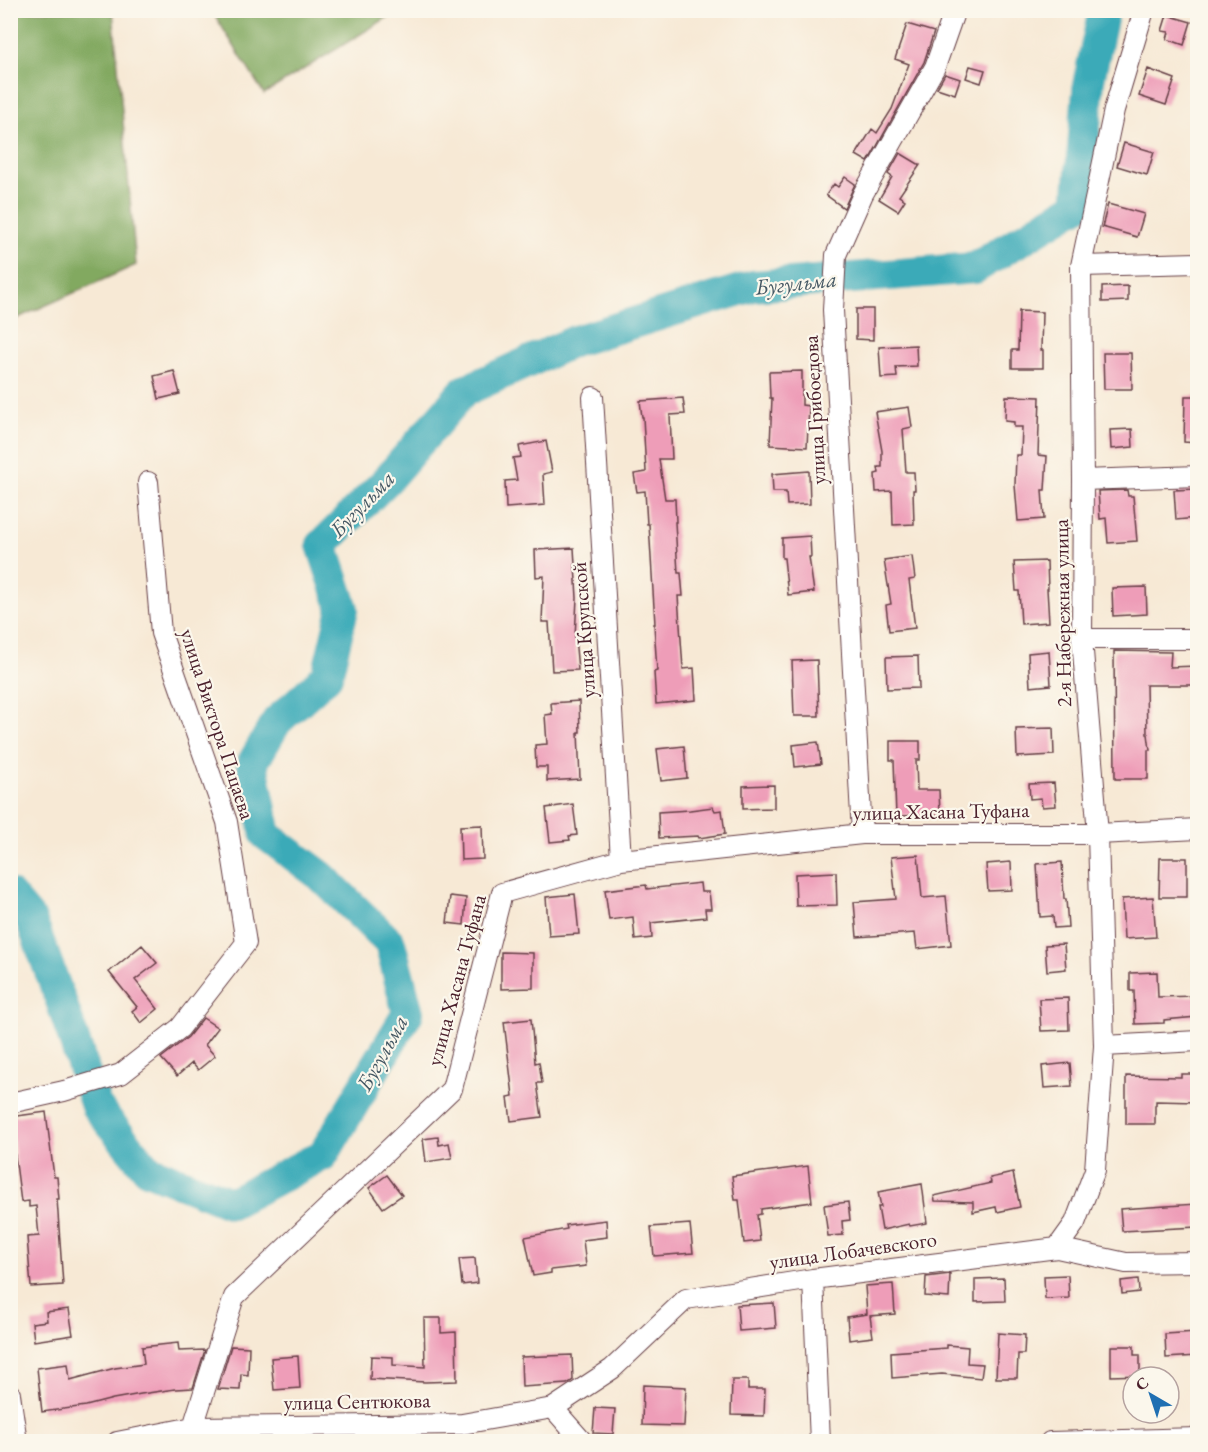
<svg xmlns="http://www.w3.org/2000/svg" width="1208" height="1452" viewBox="0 0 1208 1452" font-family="'EB Garamond',serif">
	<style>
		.forest { fill: #82a960; stroke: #666446; stroke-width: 1.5 }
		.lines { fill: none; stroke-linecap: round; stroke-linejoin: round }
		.river { stroke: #3aaab8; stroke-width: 32 }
		.building { fill: #ee9db8 }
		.street-casing { stroke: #643d44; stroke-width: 22 }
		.street { stroke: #fff; stroke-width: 20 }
		.labels { text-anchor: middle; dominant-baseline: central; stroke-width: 4.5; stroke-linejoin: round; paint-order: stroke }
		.street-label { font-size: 21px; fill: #4a1f2b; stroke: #fbf7ec }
		.water-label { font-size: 22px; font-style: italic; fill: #445763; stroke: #fbf7ec }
	</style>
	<rect width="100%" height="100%" fill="#fbf7ec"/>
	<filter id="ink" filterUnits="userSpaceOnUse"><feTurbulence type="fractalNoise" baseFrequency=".0167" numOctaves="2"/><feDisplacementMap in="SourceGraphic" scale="12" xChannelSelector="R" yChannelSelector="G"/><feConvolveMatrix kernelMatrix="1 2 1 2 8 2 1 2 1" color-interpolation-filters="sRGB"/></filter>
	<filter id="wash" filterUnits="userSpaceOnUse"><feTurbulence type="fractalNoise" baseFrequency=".008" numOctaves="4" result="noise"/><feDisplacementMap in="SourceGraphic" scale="24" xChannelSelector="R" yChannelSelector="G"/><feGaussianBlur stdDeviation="1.35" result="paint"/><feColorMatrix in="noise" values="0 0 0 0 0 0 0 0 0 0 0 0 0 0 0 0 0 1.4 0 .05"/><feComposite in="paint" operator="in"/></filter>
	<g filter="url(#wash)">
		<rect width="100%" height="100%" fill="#f7e9d5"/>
		<path class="forest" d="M10 11H113L136 265 11 321Z
			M212 11H398L264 94Z"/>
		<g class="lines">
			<path class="river" d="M10 895 31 920 61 1001 96 1106 147 1169 231 1203 323 1155 408 1013 390 943 321 876 266 835 252 764 277 721 327 676 343 609 322 545 385 482 464 391 575 341 753 286 975 268 1078 205 1089 80 1104 10"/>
		</g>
		<g id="blocks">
			<path class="building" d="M1167 15 1191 22 1184 45 1167 39 1169 32 1162 31Z
				M907 24 934 32 924 62 868 162 856 155 872 129 877 133 892 109 909 64 895 59Z
				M970 66 985 70 981 83 966 78Z
				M1148 69 1175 79 1166 105 1139 96Z
				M945 74 960 79 955 94 937 88Z
				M1124 143 1154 152 1147 175 1117 166Z
				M900 153 920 165 899 196 905 200 898 211 879 199 892 177 888 174Z
				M845 177 855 184 844 208 826 195 834 184 838 187Z
				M1108 204 1144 214 1137 237 1102 227Z
				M1128 286V301L1102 302V287Z
				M856 309H873V340L856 339Z
				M1019 311 1042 312 1041 350H1043V368H1012V350H1018Z
				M916 345 917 366 896 367 897 377 881 378 879 347Z
				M1103 353H1131L1132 389H1104Z
				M174 371 180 394 159 399 154 376Z
				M802 371V405L809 406 807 447 770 445 772 398H770L769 372Z
				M1006 396 1040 397 1038 455 1047 456 1045 490H1042L1044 519 1018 521 1015 485 1016 455H1021L1022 427H1014V422L1005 421Z
				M1185 396H1197V443L1184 442Z
				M683 398 685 414 670 415 672 459H659L665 499H675L676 522H675L678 573H681L683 596H678L683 669 694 668 696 700 656 704 654 672 657 671 654 624H655L649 524H647L645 491 637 492 634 474 646 472 643 417H642L640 401Z
				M909 407 912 427 903 429 906 472H914L915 490H913L914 524 893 525 892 491 876 492 875 474 879 473 878 467H882V451L875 412Z
				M1132 429 1133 447 1111 449 1110 430Z
				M546 441 552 472 543 474 545 505 506 508 505 481 517 480 513 458 521 457 519 446Z
				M809 471 810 504 787 505 786 492H773L772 474Z
				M1197 489V518L1176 520 1174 490Z
				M1127 490 1128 496H1133L1137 541 1108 543 1106 518 1100 519 1098 491Z
				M810 536 811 557H809L814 592 788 595 784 558H782V538Z
				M574 548 577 598 575 637 578 670 552 671 549 622H542L544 576 536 577 535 550Z
				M912 556 915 579 909 580 915 628 889 631 886 605 891 604 884 560Z
				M1047 561 1048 589H1047L1049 622 1021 624 1019 591H1016L1014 562Z
				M1146 587 1147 614 1113 616 1112 588Z
				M1049 651 1051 685 1030 687 1028 653Z
				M1114 651 1171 652 1170 667 1197 666V685H1146L1147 734H1148L1150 750H1148V779H1115Z
				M918 656 919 688 887 689 886 657Z
				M817 660 819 716H794L792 661Z
				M579 701 580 732H578L580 779 547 781V767H536L535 745 547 744 545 715 552 714 551 703Z
				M1053 728 1054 755 1017 757 1016 729Z
				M890 741H920V760H916L917 790H939L940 815 896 816 894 760H890Z
				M818 742 821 764 795 767 793 745Z
				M684 746 687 778 661 781 657 749Z
				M1054 783 1056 806 1042 807 1041 798 1030 799 1029 784Z
				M774 785V808L743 809V786Z
				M573 804 577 835 569 836 570 840 550 842 546 808Z
				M713 807 715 811 722 810 725 834 699 838 698 836 659 838 658 812 690 810Z
				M482 825 483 859 461 860 460 826Z
				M918 855 922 898 946 896 951 945 917 949 915 933 857 937 854 902 896 899 891 857Z
				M1160 858H1187V897H1159Z
				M1011 862 1012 890 988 891 986 864Z
				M1062 862 1064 899H1066L1068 927 1054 928 1053 916 1040 917 1037 864Z
				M836 872 837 905 796 906 795 874Z
				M700 883 701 892H709L711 909H705L706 917 651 923 652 938 635 940 633 917 609 920 605 890 646 885 647 889Z
				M575 894 579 934 549 936 546 897Z
				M450 896 466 898 464 925 447 923Z
				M1153 897 1156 937 1124 939 1122 899Z
				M1064 944 1066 969 1047 971 1045 945Z
				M142 945 157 963 135 980 158 1009 141 1023 132 1011 137 1007 109 972Z
				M501 952 533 953V988L501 989Z
				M1157 972 1158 997 1197 996V1017L1164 1020V1023L1135 1024 1134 991H1130V973Z
				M1068 998 1069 1030 1041 1031 1039 999Z
				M203 1018 218 1028 205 1045 215 1056 198 1070 192 1063 177 1076 161 1058 188 1037Z
				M531 1019 535 1063 539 1062 542 1083H537L542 1117 511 1121 508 1097 513 1096 504 1022Z
				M1070 1063 1072 1086 1044 1088 1042 1066Z
				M1181 1074H1197V1102L1156 1101V1105H1155V1124H1126V1076L1181 1077Z
				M46 1112 54 1177H57L59 1199H57L63 1285 31 1287 27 1237 39 1236 36 1206 29 1207V1201L21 1202 10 1117Z
				M438 1137 439 1145 449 1143 452 1158 426 1162 423 1139Z
				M808 1166 812 1202 761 1209V1214L757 1215 760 1241 744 1243 739 1200H735L732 1176Z
				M1013 1173 1020 1207 997 1212 996 1207 973 1212V1202L935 1201 934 1196 991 1183 990 1178Z
				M387 1175 402 1195 383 1208 369 1188Z
				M922 1184 927 1223 910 1226 909 1224 882 1230 878 1207H881L878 1192Z
				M848 1202 850 1220 842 1221 843 1235 828 1236 824 1205Z
				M1197 1204V1227L1122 1231 1120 1209Z
				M606 1220 607 1237 583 1240 586 1266 551 1270V1273L533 1276 525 1237 567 1229 566 1225Z
				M690 1224 693 1253 654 1256 651 1227Z
				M475 1258 477 1283 462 1285 459 1259Z
				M950 1274 949 1298 925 1296 926 1277Z
				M1068 1275 1069 1298 1045 1299 1044 1276Z
				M1004 1278 1005 1301 975 1302V1279Z
				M1138 1279 1139 1292 1122 1294 1121 1281Z
				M893 1284 895 1314 870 1316 873 1337 849 1340 847 1317 867 1314 865 1286Z
				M774 1303 776 1328 739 1331 737 1305Z
				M69 1309 73 1335 34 1341 32 1323 47 1321 46 1312Z
				M424 1318H441V1333L456 1332 457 1381 425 1382 370 1379 371 1356 393 1357V1365L425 1367Z
				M1197 1332V1356L1166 1358 1165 1334Z
				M998 1333 1025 1335 1024 1354H1018L1017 1378H996Z
				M178 1343 179 1351 205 1350 193 1388 175 1389 141 1394 113 1399 86 1406 42 1412 37 1368 68 1364 70 1380 115 1368 144 1364 142 1347Z
				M947 1345 968 1347 967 1363 983 1364 981 1378 942 1374 892 1378 891 1352 947 1348Z
				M231 1346 249 1347 248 1375 241 1374 240 1390 218 1389Z
				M1111 1346H1134V1355H1140V1375L1111 1376Z
				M572 1355 573 1380 567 1384 522 1387 521 1357Z
				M298 1356 300 1388 274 1390 271 1358Z
				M732 1380H748V1389H765L764 1416 731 1415Z
				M643 1385 686 1387 684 1426 642 1425Z
				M595 1408 615 1409 613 1434 593 1433Z"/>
		</g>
	</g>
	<g filter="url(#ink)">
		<use href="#blocks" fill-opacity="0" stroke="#643d44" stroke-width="1.5"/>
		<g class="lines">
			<g class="street-casing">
				<path id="street" d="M1081 266 1198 263
					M593 397 621 860
					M1083 480 1198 476
					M1082 639H1198
					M862 834 833 310 836 255 863 194 935 67 955 10
					M1104 1046 1198 1041
					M10 1103 64 1091 121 1074 180 1028 246 943 227 822 161 633 148 482
					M1057 1248 1075 1223 1095 1170 1104 1046 1098 834 1082 639 1083 480 1081 266 1114 110 1144 10
					M813 1279 820 1442
					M10 1394 17 1442
					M553 1408 612 1369 686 1299 813 1279 1057 1248 1126 1263 1198 1262
					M193 1427 234 1297 452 1089 502 893 621 860 862 834H1098L1198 829
					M117 1442 193 1427 462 1424 553 1408 583 1442
					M1050 1442 1198 1438"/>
			</g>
			<use href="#street" class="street"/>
		</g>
	</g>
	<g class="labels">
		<g class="street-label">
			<text transform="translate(814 410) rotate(-93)">улица Грибоедова</text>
			<text transform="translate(1062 613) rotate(-91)">2-я Набережная улица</text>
			<text transform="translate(583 630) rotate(-94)">улица Крупской</text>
			<text transform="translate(218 724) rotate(72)">улица Виктора Пацаева</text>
			<text transform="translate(941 811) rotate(-1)">улица Хасана Туфана</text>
			<text transform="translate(456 980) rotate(-75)">улица Хасана Туфана</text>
			<text transform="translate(853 1250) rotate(-8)">улица Лобачевского</text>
			<text transform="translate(357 1401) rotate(-1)">улица Сентюкова</text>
		</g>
		<g class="water-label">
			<text transform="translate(796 283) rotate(-6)">Бугульма</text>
			<text transform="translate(362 504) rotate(-46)">Бугульма</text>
			<text transform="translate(382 1053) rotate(-61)">Бугульма</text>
		</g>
	</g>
	<rect width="1208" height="1452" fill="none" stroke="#fbf7ec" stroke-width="36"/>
	<g transform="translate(1151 1395) rotate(321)"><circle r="28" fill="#fbf7ec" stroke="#b4a19f" stroke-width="1.5"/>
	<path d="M0-4.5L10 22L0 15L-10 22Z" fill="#1f6fb2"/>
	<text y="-9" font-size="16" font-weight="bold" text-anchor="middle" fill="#4a1f2b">С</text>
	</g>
</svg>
